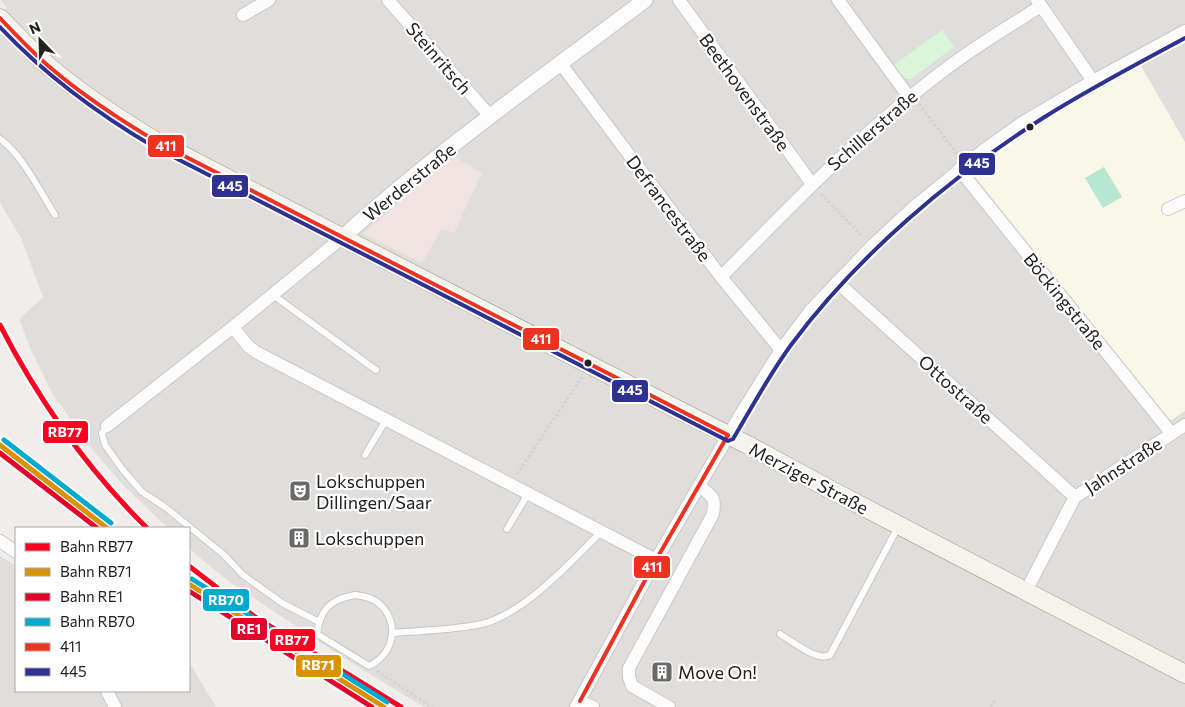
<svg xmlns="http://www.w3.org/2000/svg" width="1185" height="707" viewBox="0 0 1185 707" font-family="Commissioner,sans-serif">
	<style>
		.residential { fill: #dfdedc }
		.commercial { fill: #f1e3e1 }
		.education { fill: #f8f7e8 }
		.park { fill: #daf5da }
		.pitch { fill: #b7e6d2 }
		.parking { fill: #e0dfde }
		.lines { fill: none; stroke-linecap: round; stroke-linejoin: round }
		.service-casing { stroke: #c9c8c7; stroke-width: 8 }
		.minor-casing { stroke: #c9c8c7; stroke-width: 14 }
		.tertiary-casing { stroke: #c9c8c7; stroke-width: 17 }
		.secondary-casing { stroke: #999a82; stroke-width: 19 }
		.path { stroke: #dccecd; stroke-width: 2.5; stroke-dasharray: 2.5 2.5; stroke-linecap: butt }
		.service { stroke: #fdfcfc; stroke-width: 6 }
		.minor { stroke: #fdfcfc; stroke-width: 12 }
		.tertiary { stroke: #fdfcfc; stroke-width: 15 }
		.secondary { stroke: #f4f4ed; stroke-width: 18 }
		.bus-1-casing { stroke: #fff; stroke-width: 8 }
		.bus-2-casing { stroke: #fff; stroke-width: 8 }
		.bus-1 { stroke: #ef3120; stroke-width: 4 }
		.bus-2 { stroke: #2e3192; stroke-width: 4 }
		.rail-1-casing { stroke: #fff; stroke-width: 9 }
		.rail-2-casing { stroke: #fff; stroke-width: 9 }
		.rail-3-casing { stroke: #fff; stroke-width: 9 }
		.rail-4-casing { stroke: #fff; stroke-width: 9 }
		.rail-1 { stroke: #ff0023; stroke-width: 5 }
		.rail-2 { stroke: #d79205; stroke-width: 5 }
		.rail-3 { stroke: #e4002b; stroke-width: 5 }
		.rail-4 { stroke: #00a9ce; stroke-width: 5 }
		.bus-dot { fill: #222; stroke: #fff; stroke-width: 2 }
		.labels { text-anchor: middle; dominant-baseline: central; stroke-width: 4.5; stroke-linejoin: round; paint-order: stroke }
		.street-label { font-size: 18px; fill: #222; stroke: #fff }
		.poi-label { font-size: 18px; fill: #222; stroke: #fff; text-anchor: start }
		.line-badge { stroke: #fff; stroke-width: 2 }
		.badge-label { font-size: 14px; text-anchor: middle; font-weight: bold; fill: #fff }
	</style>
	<rect width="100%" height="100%" fill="#f0eeeb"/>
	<path class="residential" d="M1 0H1185V707H424L353 664 231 583 195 554 189 548V528H168L125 487 91 448 52 393 31 350 19 319 43 297 21 238 0 203V15L7 7Z
		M0 556 16 566V691H189V662L216 707H0Z"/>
	<path class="commercial" d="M452 155 482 173 454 233 441 230 422 263 363 234Z"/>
	<path class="education" d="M1141 66 1185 142V411L1170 421 970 171 1019 135Z"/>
	<path class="park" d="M942 30 954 47 911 79 904 78 894 65Z"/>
	<path class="pitch" d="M1104 167 1122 197 1103 208 1085 178Z"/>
	<path class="parking" d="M571 406 650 445 603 475 553 449Z
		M317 415 577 546 556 571 329 453Z
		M1185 440V554L1086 503Z
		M802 507 847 541 790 650 741 621Z
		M925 567 1007 605 985 646 1041 679 1006 707H993L988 698 923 662 857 630 870 605 897 620Z"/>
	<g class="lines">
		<g class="service-casing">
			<path id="service" d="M0 139C21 153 41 193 55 215
				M273 295 376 370
				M107 426 102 433 105 445 123 470 142 492 165 507 223 554 243 575 282 603 319 622
				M365 455 386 420
				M507 529 528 494
				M355 595C363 596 370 597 377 602 401 620 395 654 369 666L317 634C320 610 330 599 355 595Z
				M392 633C420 631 449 630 477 625 522 617 569 563 601 532
				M780 634C792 641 817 662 830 655L898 527"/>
		</g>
		<g class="minor-casing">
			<path id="minor" d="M388 0 490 116
				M679 0 812 184
				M838 0 909 97
				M1037 0 1093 81
				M243 15 269 0
				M561 64 721 277 781 350
				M959 169 1172 434
				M1168 209 1185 201
				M721 277C792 204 862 132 943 71 974 47 1008 27 1041 6
				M837 282 1075 497
				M233 327 248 346 256 352 656 560
				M107 426 233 327 343 237
				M0 541 16 552
				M1026 591 1075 497 1185 425
				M107 691 115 707
				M580 701 593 707
				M576 707 656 560 739 417 781 350 810 311 872 246 913 208 984 150 1022 123 1093 81 1185 31
				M669 707 632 686 629 677V668L713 514C716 497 712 496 699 486"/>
		</g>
		<g class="tertiary-casing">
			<path id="tertiary" d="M343 237C438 151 543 77 645 0"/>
		</g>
		<g class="secondary-casing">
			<path id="secondary" d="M0 18C17 36 34 54 53 70 86 97 122 121 159 143L590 365 748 445 831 490 1185 674"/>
		</g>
		<path class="path" d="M919 104 958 155
			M821 194 863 237
			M517 474 582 377
			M377 671 432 707
			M991 707 996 698"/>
		<use href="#service" class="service"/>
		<use href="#minor" class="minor"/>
		<use href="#tertiary" class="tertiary"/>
		<use href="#secondary" class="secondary"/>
		<g class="bus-1-casing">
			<path id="bus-1" d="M0 18C17 36 33 53 52 69 85 97 122 121 159 143L728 435
				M580 701 656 560 728 435"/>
		</g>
		<g class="bus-2-casing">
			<path id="bus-2" d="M0 27C46 76 98 114 156 148L728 441 733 439C752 407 769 375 791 345 858 255 949 178 1043 118 1089 89 1137 64 1185 38"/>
		</g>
		<use href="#bus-1" class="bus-1"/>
		<use href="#bus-2" class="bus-2"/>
		<g class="rail-1-casing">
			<path id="rail-1" d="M0 325C39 401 86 468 147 528
				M189 566 255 617 401 707"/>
		</g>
		<g class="rail-2-casing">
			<path id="rail-2" d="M0 445 107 528
				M189 584 384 707"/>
		</g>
		<g class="rail-3-casing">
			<path id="rail-3" d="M0 453 97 528
				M189 591 372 707"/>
		</g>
		<g class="rail-4-casing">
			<path id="rail-4" d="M4 440 111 523
				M192 579 387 702"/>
		</g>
		<use href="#rail-1" class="rail-1"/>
		<use href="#rail-2" class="rail-2"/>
		<use href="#rail-3" class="rail-3"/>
		<use href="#rail-4" class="rail-4"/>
	</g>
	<defs>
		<g id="theatre-square" transform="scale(1.125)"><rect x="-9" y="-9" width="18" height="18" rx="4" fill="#6a6968" stroke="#fff"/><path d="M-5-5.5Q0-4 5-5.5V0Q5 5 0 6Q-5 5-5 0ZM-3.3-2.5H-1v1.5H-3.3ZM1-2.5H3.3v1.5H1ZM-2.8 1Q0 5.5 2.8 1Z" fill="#fff"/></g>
		<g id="building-square" transform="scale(1.125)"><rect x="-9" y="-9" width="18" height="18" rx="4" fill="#6a6968" stroke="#fff"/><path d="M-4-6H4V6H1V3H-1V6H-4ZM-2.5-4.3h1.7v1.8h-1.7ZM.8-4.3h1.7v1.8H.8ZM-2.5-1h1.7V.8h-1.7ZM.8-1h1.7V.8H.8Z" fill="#fff"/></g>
	</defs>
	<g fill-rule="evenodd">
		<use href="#theatre-square" x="300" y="491"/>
		<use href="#building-square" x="299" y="538"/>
		<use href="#building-square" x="662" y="672"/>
	</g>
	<g class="bus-dot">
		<circle cx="1030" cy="127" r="4.5"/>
		<circle cx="588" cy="363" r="4.5"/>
	</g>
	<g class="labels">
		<g class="street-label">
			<text transform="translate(439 58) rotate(49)">Steinritsch</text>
			<text transform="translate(745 92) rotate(54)">Beethovenstraße</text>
			<text transform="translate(872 130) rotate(-41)">Schillerstraße</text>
			<text transform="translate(409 182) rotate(-39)">Werderstraße</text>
			<text transform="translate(669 208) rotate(53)">Defrancestraße</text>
			<text transform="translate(1065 301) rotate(51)">Böckingstraße</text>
			<text transform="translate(956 389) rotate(42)">Ottostraße</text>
			<text transform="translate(1123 465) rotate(-33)">Jahnstraße</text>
			<text transform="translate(809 478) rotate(28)">Merziger Straße</text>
		</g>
		<g class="poi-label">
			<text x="316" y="481">Lokschuppen<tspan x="316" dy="21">Dillingen/Saar</tspan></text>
			<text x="315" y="538">Lokschuppen</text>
			<text x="678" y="672">Move On!</text>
		</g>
	</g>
	<g class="line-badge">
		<rect x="147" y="134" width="38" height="24" rx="5" fill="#ef3120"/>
		<rect x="958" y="152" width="38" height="24" rx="5" fill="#2e3192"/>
		<rect x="211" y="174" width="38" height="24" rx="5" fill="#2e3192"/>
		<rect x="522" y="327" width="38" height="24" rx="5" fill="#ef3120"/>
		<rect x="611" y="379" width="38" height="24" rx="5" fill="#2e3192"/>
		<rect x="42" y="420" width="47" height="24" rx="5" fill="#ff0023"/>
		<rect x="633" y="555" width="38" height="24" rx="5" fill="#ef3120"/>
		<rect x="202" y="588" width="48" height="24" rx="5" fill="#00a9ce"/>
		<rect x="230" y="617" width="38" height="24" rx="5" fill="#e4002b"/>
		<rect x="269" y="628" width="47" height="24" rx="5" fill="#ff0023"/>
		<rect x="295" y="654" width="47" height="24" rx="5" fill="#d79205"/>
	</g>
	<g class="badge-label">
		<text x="166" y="151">411</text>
		<text x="977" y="168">445</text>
		<text x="230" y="191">445</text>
		<text x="541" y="344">411</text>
		<text x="630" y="395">445</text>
		<text x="65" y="437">RB77</text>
		<text x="652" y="572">411</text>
		<text x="226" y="605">RB70</text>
		<text x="249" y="634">RE1</text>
		<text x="292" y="645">RB77</text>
		<text x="318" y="670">RB71</text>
	</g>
	<rect x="15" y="527" width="175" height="165" fill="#ffffff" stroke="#a7a7a7"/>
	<rect x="25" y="543" width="25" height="8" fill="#ff0023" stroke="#a7a7a7"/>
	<text x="60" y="552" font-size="15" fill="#222222">Bahn RB77</text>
	<rect x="25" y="568" width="25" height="8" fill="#d79205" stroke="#a7a7a7"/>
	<text x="60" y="577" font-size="15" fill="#222222">Bahn RB71</text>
	<rect x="25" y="593" width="25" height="8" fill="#e4002b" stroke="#a7a7a7"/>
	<text x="60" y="602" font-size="15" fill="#222222">Bahn RE1</text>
	<rect x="25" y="618" width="25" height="8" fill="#00a9ce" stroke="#a7a7a7"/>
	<text x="60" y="627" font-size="15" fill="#222222">Bahn RB70</text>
	<rect x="25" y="643" width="25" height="8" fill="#ef3120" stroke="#a7a7a7"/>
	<text x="60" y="652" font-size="15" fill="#222222">411</text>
	<rect x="25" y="668" width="25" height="8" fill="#2e3192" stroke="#a7a7a7"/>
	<text x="60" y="677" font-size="15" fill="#222222">445</text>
	<g transform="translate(40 40) rotate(337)" stroke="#ffffff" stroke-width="4" paint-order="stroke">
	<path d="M0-4L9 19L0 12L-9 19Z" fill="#222222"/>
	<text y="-8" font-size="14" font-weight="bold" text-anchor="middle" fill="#222222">N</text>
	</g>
</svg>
